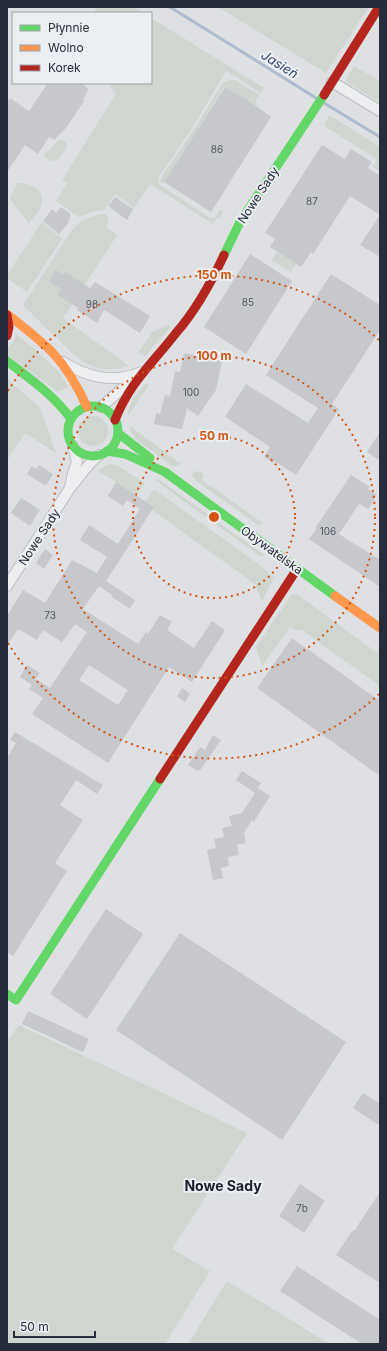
<svg xmlns="http://www.w3.org/2000/svg" width="387" height="1351" font-family="Inter,sans-serif">
<style>
.green{fill:#ced6cf}
.lines{fill:none;stroke-linecap:round;stroke-linejoin:round}
.stream{stroke:#aebbcc;stroke-width:3}
.building{fill:#c6c8cb;fill-rule:evenodd}
.street-casing{stroke:#bcbec1;stroke-width:12}
.street{stroke:#edeef0;stroke-width:10}
.fast{stroke:#63d668;stroke-width:9}
.slow{stroke:#ff974d;stroke-width:9}
.jam{stroke:#b3261e;stroke-width:9}
.ring{fill:none;stroke:#d55511;stroke-width:2;stroke-dasharray:2 4}
.labels{text-anchor:middle;dominant-baseline:central;stroke-width:4;stroke-linejoin:round;paint-order:stroke}
.number-label{font-size:10px;fill:#50545f}
.street-label{font-size:12px;fill:#272d3a;stroke:#ebeef3}
.water-label{font-size:13px;font-style:italic;fill:#354a6a;stroke:#ebeef3}
.quarter-label{font-size:14px;font-weight:bold;fill:#191e2a;stroke:#ebeef3}
.centre{fill:#d55511;stroke:#ebeef3;stroke-width:2}
.ring-label{font-size:12px;text-anchor:middle;font-weight:bold;fill:#d55511;stroke:#ebeef3;stroke-width:4;stroke-linejoin:round;paint-order:stroke}
</style>
<rect width="100%" height="100%" fill="#dee0e3"/>
<!-- green -->
<g class="green">
<path d="M97,7H133L143,13H93Z"/>
<path d="M218,7H369L326,73Z"/>
<path d="M151,18L264,88L261,93L226,71L191,130L158,178L159,184L210,218L216,217L220,210L223,212L219,219L217,218L213,224L150,184L134,208L115,194L104,210L95,211L79,217L56,201L67,183L62,180L116,94L108,83H151Z"/>
<path d="M354,66L380,81V102L345,81Z"/>
<path d="M230,80H236L252,91H253L260,94L256,100L257,106L242,96L240,97L224,87L163,184L160,181L162,176L193,131L220,87L224,82Z"/>
<path d="M329,115L380,147V172L373,167L377,159L324,126Z"/>
<path d="M60,139L67,142L66,149L58,160L51,161L43,156Z"/>
<path d="M18,183C27,182 45,189 42,202C41,209 33,218 29,224L10,199V196Z"/>
<path d="M99,214H104L109,218L106,227L117,235L63,318L129,366C94,376 80,361 57,338C45,327 34,316 23,305L72,230L82,221Z"/>
<path d="M42,222L62,239L27,292L7,278V275Z"/>
<path d="M277,252L296,264L291,272L272,260Z"/>
<path d="M169,324L170,328L145,356L138,353L152,332Z"/>
<path d="M16,334C30,346 62,370 68,387L58,392L7,355V348L13,342Z"/>
<path d="M7,379L38,406L41,410L56,453L25,433L7,460Z"/>
<path d="M145,384L149,385L128,416C129,401 135,396 145,384Z"/>
<circle cx="93" cy="431" r="15"/>
<path d="M130,426L181,464L175,466L171,465L135,439L129,427Z"/>
<path d="M110,464L118,466L145,483L137,495L98,471L103,467Z"/>
<path d="M196,471L201,472L204,475L202,480L263,523L258,525L196,481L192,474Z"/>
<path d="M158,479L264,555L261,557L155,480Z"/>
<path d="M154,489L257,563L274,578L262,601L255,584L152,510L153,507L145,501Z"/>
<path d="M295,593L380,655V686L302,630H295L290,627L262,666L256,647L291,595Z"/>
<path d="M19,1025L247,1133L172,1249L210,1271L165,1344H7V1042Z"/>
<path d="M227,1281L330,1344H188Z"/>
</g>
<g class="lines">
<!-- stream -->
<g class="stream">
<path d="M170,7L316,98"/>
<path d="M324,103L380,137"/>
</g>
</g>
<!-- building -->
<g class="building">
<path d="M48,83H80L89,89L83,99L84,101L66,128L54,140L49,137L38,154L25,145L7,172V103L10,98L29,111Z"/>
<path d="M225,87L240,97L241,95L271,117L211,212L164,182Z"/>
<path d="M322,145L345,159L351,149L372,162L368,168L380,176V257L360,245L380,215L350,196L313,254L311,252L301,267L270,247L275,239L265,233Z"/>
<path d="M115,197L133,209L127,220L108,206Z"/>
<path d="M61,207L71,214L69,217L71,218L68,221L69,222L59,234L43,221L52,209L56,213Z"/>
<path d="M250,254L292,281L246,354L204,327Z"/>
<path d="M56,270L63,275L65,272L90,288L95,282L150,316L140,333L104,310L97,323L77,310L78,308L57,294L61,289L49,281Z"/>
<path d="M331,274L380,305V330L332,404L339,409L296,475L274,461L273,463L264,457L270,447L225,417L246,384L308,423L318,408L266,375Z"/>
<path d="M184,353L222,361L216,390L198,416L187,408L182,429L154,424L156,413L160,414L165,395L170,396L175,371L180,372Z"/>
<path d="M380,432V461L367,452Z"/>
<path d="M39,465L53,474L46,486L27,474L32,466L36,469Z"/>
<path d="M351,475L370,487L368,489L377,495L368,509L359,504L339,534L380,560V587L309,539L317,528L316,527Z"/>
<path d="M116,482L154,507L106,581L135,600L130,609L111,596L112,595L99,586L83,609L138,644L146,632L148,634L160,615L172,622L167,630L194,648L212,621L225,630L192,682L169,667L108,763L32,714L43,698L29,689L32,685L20,677L27,665L40,673L35,680H38L50,688L87,632L75,624L62,642L43,630L37,640L18,629L7,646V616L23,590L45,603L72,560L97,573L107,557L80,540L89,525L118,544L140,509L127,500L123,506L108,496ZM89,665L128,690L118,705L79,680Z"/>
<path d="M21,498L40,510L30,526L11,513Z"/>
<path d="M45,549L53,555L44,569L36,563Z"/>
<path d="M292,638L380,701V776L257,688Z"/>
<path d="M182,688L190,694L185,702L177,696Z"/>
<path d="M15,732L103,785L97,794L76,780L60,805L83,820L55,863L67,871L13,956L7,952V758L16,743L10,740Z"/>
<path d="M213,735L221,740L201,769L198,771L188,765L200,747L205,750Z"/>
<path d="M242,771L261,783L258,788L270,796L254,822L252,820L244,833L246,843L237,845L239,855L228,857L229,866L221,868L223,878L213,880L207,850L216,848L214,839L224,837L222,828L232,826L229,816L242,813L255,793L236,780Z"/>
<path d="M106,909L143,934L87,1019L50,994Z"/>
<path d="M180,933L346,1042L282,1140L116,1030Z"/>
<path d="M28,1011L89,1039L83,1052L22,1024Z"/>
<path d="M363,1093L380,1104V1126L353,1108Z"/>
<path d="M300,1184L325,1201L304,1233L279,1216Z"/>
<path d="M380,1192V1283L336,1255L353,1230L354,1231Z"/>
<path d="M297,1266L380,1320V1344H362L280,1291Z"/>
</g>
<g class="lines">
<!-- street casing -->
<g class="street-casing">
<g id="street">
<path d="M332,82L380,111"/>
<path d="M63,362C79,372 99,379 117,378C126,378 134,375 142,372"/>
<path d="M101,407L130,382"/>
<path d="M70,488L73,473L77,462L73,446"/>
<path d="M7,586L70,488C79,478 89,462 99,455"/>
</g>
</g>
<!-- street -->
<use href="#street" class="street"/>
<!-- fast -->
<g class="fast">
<path d="M224,255L240,222L324,95"/>
<path d="M7,361C30,379 54,395 71,419"/>
<circle cx="93" cy="431" r="25"/>
<path d="M118,433L150,458"/>
<path d="M107,451L125,454L165,472L335,596"/>
<path d="M7,994L16,1000L160,779"/>
</g>
<!-- slow -->
<g class="slow">
<path d="M7,314C22,326 38,338 52,352C67,368 78,387 87,407"/>
<path d="M335,596L380,628"/>
</g>
<!-- jam -->
<g class="jam">
<path d="M324,95L379,7"/>
<path d="M7,315L9,327L7,336"/>
<path d="M115,420C130,382 152,364 176,333C196,310 211,283 224,255"/>
<path d="M160,779L297,569"/>
</g>
</g>
<!-- distance rings -->
<g class="ring">
<circle cx="214" cy="517" r="81"/>
<circle cx="214" cy="517" r="161"/>
<path d="M379 694A242 242 0 0 1 8 643M8 391A242 242 0 0 1 379 340"/>
</g>
<g class="labels">
<!-- number labels -->
<g class="number-label">
<text x="217" y="149">86</text>
<text x="312" y="201">87</text>
<text x="248" y="302">85</text>
<text x="92" y="304">98</text>
<text x="191" y="392">100</text>
<text x="328" y="531">106</text>
<text x="50" y="615">73</text>
<text x="302" y="1208">7b</text>
</g>
<!-- street labels -->
<g class="street-label">
<text transform="translate(258 195) rotate(-57)">Nowe Sady</text>
<text transform="translate(39 537) rotate(-57)">Nowe Sady</text>
<text transform="translate(272 550) rotate(36)">Obywatelska</text>
</g>
<!-- water labels -->
<g class="water-label">
<text transform="translate(280 64) rotate(32)">Jasień</text>
</g>
<!-- quarter labels -->
<g class="quarter-label">
<text x="223" y="1185">Nowe Sady</text>
</g>
</g>
<circle cx="214" cy="517" r="6" class="centre"/>
<g class="ring-label">
<text x="214" y="279">150 m</text>
<text x="214" y="360">100 m</text>
<text x="214" y="440">50 m</text>
</g>
<!-- border -->
<rect width="387" height="1351" fill="none" stroke="#272d3a" stroke-width="16"/>
<!-- legend -->
<rect x="12" y="12" width="140" height="72" fill="#ebeef3" stroke="#9da1a9"/>
<rect x="20" y="25" width="20" height="6" fill="#63d668" stroke="#9da1a9"/>
<text x="48" y="32" font-size="12" fill="#272d3a">Płynnie</text>
<rect x="20" y="45" width="20" height="6" fill="#ff974d" stroke="#9da1a9"/>
<text x="48" y="52" font-size="12" fill="#272d3a">Wolno</text>
<rect x="20" y="65" width="20" height="6" fill="#b3261e" stroke="#9da1a9"/>
<text x="48" y="72" font-size="12" fill="#272d3a">Korek</text>
<!-- scale -->
<path d="M14 1331v6h81v-6" fill="none" stroke="#272d3a" stroke-width="2"/>
<text x="20" y="1331" font-size="12" fill="#272d3a" stroke="#ebeef3" stroke-width="3" paint-order="stroke">50 m</text>
</svg>
